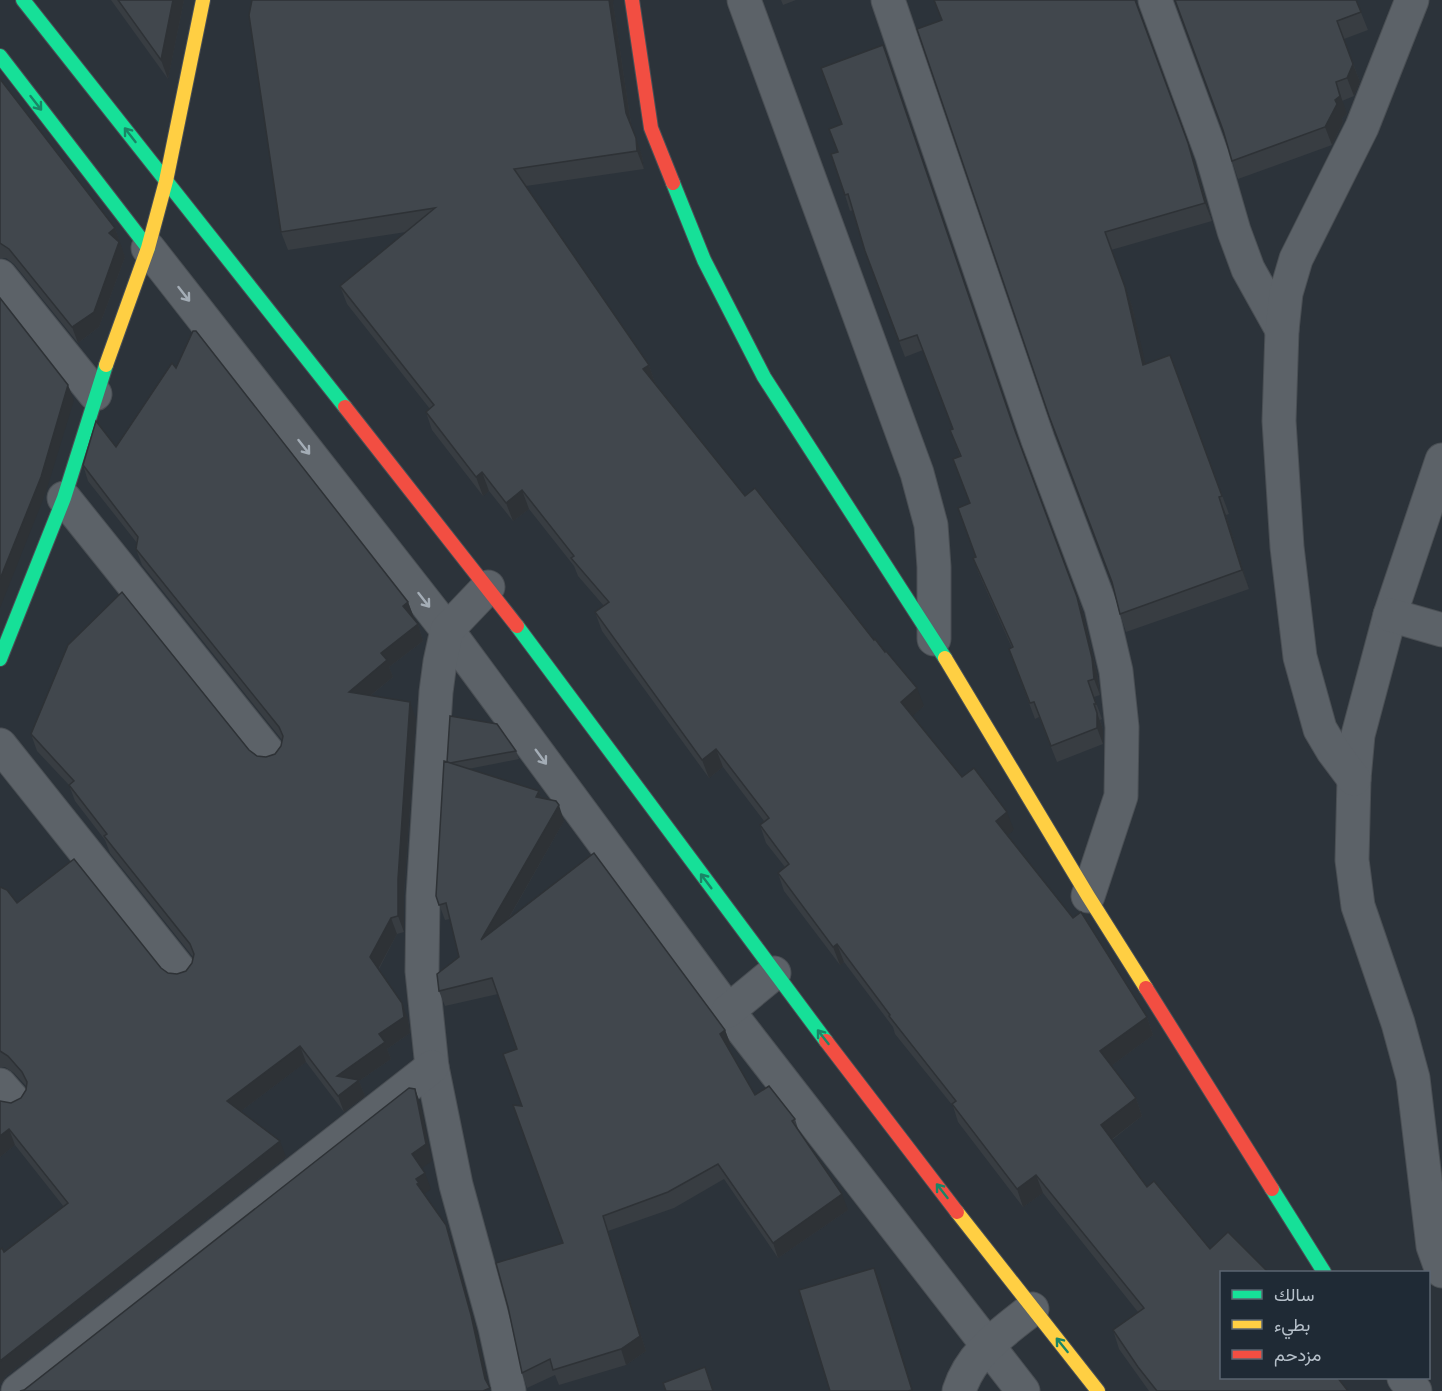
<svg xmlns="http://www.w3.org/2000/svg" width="1442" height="1391" font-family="Overpass,Vazirmatn,sans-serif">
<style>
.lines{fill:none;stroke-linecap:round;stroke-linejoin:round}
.street-casing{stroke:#4a4f54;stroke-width:35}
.fast-casing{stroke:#4a4f54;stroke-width:16}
.slow-casing{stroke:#4a4f54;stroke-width:16}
.jam-casing{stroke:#4a4f54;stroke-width:16}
.street{stroke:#5c6268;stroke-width:33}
.fast{stroke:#16e098;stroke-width:14}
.slow{stroke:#ffcf43;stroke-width:14}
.jam{stroke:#f24e42;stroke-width:14}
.wall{fill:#383d42}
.shaded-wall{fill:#2e3236}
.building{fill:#41474d;stroke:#2e3236;stroke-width:1.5}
.oneway{stroke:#1a8566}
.oneway2{stroke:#a4adb6}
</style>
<rect width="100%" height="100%" fill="#2c333a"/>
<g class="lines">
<!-- street casing -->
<g class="street-casing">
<g id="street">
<path d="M744,0L917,473L931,525L934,567V639"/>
<path d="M888,0L1038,440L1101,607L1116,671L1122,727L1121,796L1088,896"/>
<path d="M1155,0L1212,155L1234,231L1248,269L1282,330"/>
<path d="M148,248L447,630L728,1011L1023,1391"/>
<path d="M0,276L95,394"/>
<path d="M1442,460L1390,615L1358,735L1354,779L1352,860L1358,906L1398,1023L1413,1078L1433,1246L1442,1271"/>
<path d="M64,498L270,755"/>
<path d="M488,587L447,630L440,662L436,692L423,896L422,971L432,1067L456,1185L495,1327L509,1391"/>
<path d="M1390,615L1442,630"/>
<path d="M0,745L181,972"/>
<path d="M1354,779L1333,751L1320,729L1300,657L1287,547L1279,421L1282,330L1286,293L1296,259L1362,127L1412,0"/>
<path d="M728,1011L774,973"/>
<path d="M0,1085L14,1101"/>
<path d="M1404,1378L1415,1391"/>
<path d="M18,1391L432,1067"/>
<path d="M959,1391C971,1353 1002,1333 1032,1309"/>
</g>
</g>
<!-- fast casing -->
<g class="fast-casing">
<g id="fast">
<path d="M23,0L345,407"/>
<path d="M0,56L148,248"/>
<path d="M673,183L704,260L764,377L945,658"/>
<path d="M517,626L826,1041"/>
<path d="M0,659L64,498L106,365"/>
<path d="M1272,1189L1324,1272"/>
</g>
</g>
<!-- slow casing -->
<g class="slow-casing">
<g id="slow">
<path d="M106,365L148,248L166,181L203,0"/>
<path d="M945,658L1088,896L1146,988"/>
<path d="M957,1212L1098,1391"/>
</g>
</g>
<!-- jam casing -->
<g class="jam-casing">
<g id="jam">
<path d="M632,0L651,128L673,183"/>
<path d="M345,407L517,626"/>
<path d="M1146,988L1272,1189"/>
<path d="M826,1041L957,1212"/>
</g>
</g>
<!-- street -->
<use href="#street" class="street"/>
<!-- fast -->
<use href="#fast" class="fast"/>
<!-- slow -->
<use href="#slow" class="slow"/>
<!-- jam -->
<use href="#jam" class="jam"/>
</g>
<!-- wall -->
<g class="wall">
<path d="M111,0H184L168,79Z"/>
<path d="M781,0H796L783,5Z"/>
<path d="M1356,0L1368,30L1344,39L1360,82L1354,96L1342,101L1347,114L1342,118L1343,122L1332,145L1238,179L1232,161L1223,131Z"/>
<path d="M613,3L632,130L642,156L644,169L526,186L649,365L655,383L745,496L924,706L912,716L962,777L1014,830L1007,835L1147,1017L1153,1035L1111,1066L1136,1098L1142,1116L1112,1140L1221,1377L1348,1391H1149L1119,1349L1113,1330L1138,1312L1043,1193L1023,1207L958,1122L953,1106L895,1034L893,1027L844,962L840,965L784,891L778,873L785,867L766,843L760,825L764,821L723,767L709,778L602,631L595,612L604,606L578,576L574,566L529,509L513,521L489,491L483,496L432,430L426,412L430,409L347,304L340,286L406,232L288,250L281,232Z"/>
<path d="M1137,6L1194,161L1212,221L1111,250L1132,306L1145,364L1170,355L1229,514L1226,515L1249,589L1126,632L1120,614L1112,584L942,20Z"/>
<path d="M0,79L115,228L120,243V244L125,257L99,327L78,343L14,264L6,258H0Z"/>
<path d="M837,152L1018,441L1083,612L1097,674L1100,695L1094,697L1102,719L1100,720L1103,729V744L1057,762L1039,717L1035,719L1009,649L1012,648L979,574L973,558L976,557L970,503L953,459L960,456L950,430L953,429L923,350L905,357L865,251L853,210L850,211L845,195Z"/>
<path d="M116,447L408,602L414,618L413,619L418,624L423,641L389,667L393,677L370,696L416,719L404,895V932L397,934L379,969L408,1019L410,1033L387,1049L391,1059L359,1081L365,1096L344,1112L306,1062L241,1111L286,1157L6,1376L0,1385V1391L4,1252L64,1207L15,1145L0,1157L2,1102L11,1103L21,1098L26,1090V1086L14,1073L5,1067H0V887L17,903L161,968L168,973L177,974L186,971L192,963L193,957L110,853L105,840L75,801L69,785L37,751L31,734L249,750L257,756L266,757L275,754L281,746L282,740L142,565L136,549L137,543L88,481L83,465Z"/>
<path d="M516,751L519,759L468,769L539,791L541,798L564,821L508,920L725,1030L731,1046L728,1048L755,1095L795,1119L799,1132L848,1210L778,1258L724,1179L674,1208L608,1231L646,1351L626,1365L559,1385L555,1375L527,1388L522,1373L563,1243L522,1106L517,1049L498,994L445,1006L439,991L459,957L450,919L445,920L436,896L447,762Z"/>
</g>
<!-- shaded-wall -->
<g class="shaded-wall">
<path d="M173,0H184L168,79L161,60Z"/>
<path d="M609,0H614L613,3L632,131L626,113Z"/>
<path d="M1353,64L1360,82L1354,96L1347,78Z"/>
<path d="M1336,82L1347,114L1342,118L1343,122L1332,145L1325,127L1335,100Z"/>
<path d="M636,138L642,156L644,169L637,151Z"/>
<path d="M1188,143L1194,161L1212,221L1205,203Z"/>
<path d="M115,228L125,257L99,327L78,343L72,327L109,233Z"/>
<path d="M1125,287L1132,306L1150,383L1143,365Z"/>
<path d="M649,365L655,383L650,387L643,369Z"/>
<path d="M68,385L74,400L46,492L0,608V579Z"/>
<path d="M482,472L489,491L483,496L476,477Z"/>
<path d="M522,490L529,509L513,521L506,503Z"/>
<path d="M1219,497L1226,515L1249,589L1242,570Z"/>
<path d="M1077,597L1083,612L1097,674L1100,695L1094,679Z"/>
<path d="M408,602L414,618L409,622L403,606Z"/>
<path d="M418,624L423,641L389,667L393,677L355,708L349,692L381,653Z"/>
<path d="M917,688L924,706L908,720L901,702Z"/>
<path d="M410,702L416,719L404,895V932L398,916V879Z"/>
<path d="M1097,713L1103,729V744L1097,728Z"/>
<path d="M716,749L723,767L709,778L702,760Z"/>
<path d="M539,791L544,807L536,797Z"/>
<path d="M559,805L564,821L487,956L481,940Z"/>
<path d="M1007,812L1014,830L1003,839L996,821Z"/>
<path d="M391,918L397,934L376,973L370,957Z"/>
<path d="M837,944L844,962L840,965L833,947Z"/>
<path d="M402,1003L408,1019L410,1033L387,1049L391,1059L359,1081L365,1096L344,1112L338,1096L337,1076L379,1034Z"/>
<path d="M1147,1017L1153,1035L1107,1069L1100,1051Z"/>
<path d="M725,1030L731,1046L725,1050L720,1034Z"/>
<path d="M300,1046L306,1062L233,1117L227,1101Z"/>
<path d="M415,1089L421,1105L432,1161L418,1171L412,1154Z"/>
<path d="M1136,1098L1142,1116L1107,1143L1101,1125Z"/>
<path d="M9,1129L15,1145L0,1157V1136Z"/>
<path d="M280,1141L286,1157L6,1376L0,1385V1390V1361Z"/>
<path d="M425,1173L431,1189L423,1195V1200L416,1179Z"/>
<path d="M1036,1175L1043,1193L1023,1207L1017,1189Z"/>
<path d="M842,1194L848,1210L778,1258L773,1243Z"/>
<path d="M603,1216L646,1351L626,1365L621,1349Z"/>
<path d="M446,1225L452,1241L477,1331L489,1388L485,1379Z"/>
<path d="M874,1268L880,1283L913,1391L912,1390Z"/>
</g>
<!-- building -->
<g class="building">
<path d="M118,0H173L161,60Z"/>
<path d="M252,0H609L626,113L636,138L637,151L514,169L649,365L643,369L745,496L755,488L874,640L875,639L885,652L886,651L917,688L901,702L962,777L974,768L1007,812L996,821L1073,918L1081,912L1147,1017L1100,1051L1136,1098L1101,1125L1147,1187L1154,1181L1210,1249L1228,1232L1268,1272H1221V1377H1337L1348,1391H1157L1138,1367L1113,1330L1144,1308L1036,1175L1017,1189L952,1104L956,1101L889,1016L890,1015L837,944L833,947L778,873L789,864L760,825L769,818L716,749L702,760L595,612L609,602L571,558L574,556L522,490L506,503L482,472L476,477L426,412L434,405L340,286L435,208L281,232L249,15Z"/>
<path d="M934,0H1135L1188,143L1205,203L1105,232L1125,287L1143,365L1170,355L1222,496L1219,497L1242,570L1120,614L1112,582L1049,416L917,29L942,20Z"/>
<path d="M1175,0H1356L1361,12L1337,21L1353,64L1347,78L1336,82L1340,96L1335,100L1337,104L1325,127L1232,161L1223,130Z"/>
<path d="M883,45L1015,431L1077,597L1092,658L1094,679L1088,681L1096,704H1094L1097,713V728L1051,746L1034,702L1030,703L1009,649L1013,647L973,558L976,557L958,508L970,503L953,459L961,456L950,430L953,429L917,335L899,341L865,251L848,194L845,195L831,154L838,152L829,129L842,124L821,68Z"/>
<path d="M0,79L115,228L109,233L119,242L94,312L72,327L9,249L0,243Z"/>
<path d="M0,298L68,385L41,477L0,579Z"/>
<path d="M193,331H196L408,602L403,606L418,624L381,653L387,660L349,692L410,702L398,879V916L391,918L370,957L402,1003L404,1017L379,1034L385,1042L337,1076L359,1080L338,1096L300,1046L227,1101L280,1141L0,1361V1250L2,1248L4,1252L68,1203L9,1129L0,1136V1101L11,1103L21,1098L26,1090L27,1082L22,1072L8,1056L0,1051V887L7,890L17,903L74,859L161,968L168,973L177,974L186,971L192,963L194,954L190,944L104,836L107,834L69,785L74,781L31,734L68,645L122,592L249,750L257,756L266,757L275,754L281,746L283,736L279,727L136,549L138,537L83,465L96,421L116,447L172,363L176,368Z"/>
<path d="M450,716L497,724L516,751L450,763L447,762Z"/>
<path d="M444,761L539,791L536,797L556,801L559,805L481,940L594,853L725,1030L720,1034L755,1095L769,1086L795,1119L792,1121L842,1194L773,1243L718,1164L668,1192L603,1216L640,1336L621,1349L553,1370L550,1359L522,1373L508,1307L496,1263L563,1243L513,1105L522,1106L503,1054L517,1049L492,978L439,991L437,974L459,957L446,903L439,905L436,896Z"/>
<path d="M409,1088L415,1089L426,1144L412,1154L425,1173L416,1179L419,1183L417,1184L446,1225L471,1315L485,1379L490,1388L483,1391H20L24,1390Z"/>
<path d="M874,1268L912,1390L908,1391H830L799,1290Z"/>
<path d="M705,1367L713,1391H666L663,1383Z"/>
</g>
<!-- one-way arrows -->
<defs><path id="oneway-shaft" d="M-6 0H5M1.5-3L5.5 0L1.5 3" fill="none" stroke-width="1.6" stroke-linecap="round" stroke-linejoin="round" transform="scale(1.5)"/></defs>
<g class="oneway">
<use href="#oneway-shaft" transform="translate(36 103) rotate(52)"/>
<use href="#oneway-shaft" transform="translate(130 135) rotate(-128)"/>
<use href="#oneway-shaft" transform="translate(706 881) rotate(-127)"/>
<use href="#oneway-shaft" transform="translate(823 1037) rotate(-128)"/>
<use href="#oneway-shaft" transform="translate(942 1191) rotate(-128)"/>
<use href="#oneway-shaft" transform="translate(1062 1345) rotate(-129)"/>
</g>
<g class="oneway2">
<use href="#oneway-shaft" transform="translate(184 294) rotate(52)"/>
<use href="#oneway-shaft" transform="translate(304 447) rotate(52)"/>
<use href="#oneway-shaft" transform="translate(424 600) rotate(52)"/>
<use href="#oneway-shaft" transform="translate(541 757) rotate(54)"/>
</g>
<!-- legend -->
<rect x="1220" y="1271" width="210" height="108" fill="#1f2a35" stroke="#5b6671" stroke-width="1.5"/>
<rect x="1232" y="1290" width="30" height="9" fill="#16e098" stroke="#5b6671" stroke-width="1.5"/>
<text x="1274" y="1301" font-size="18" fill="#b6c0ca">سالك</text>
<rect x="1232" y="1320" width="30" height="9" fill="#ffcf43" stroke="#5b6671" stroke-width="1.5"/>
<text x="1274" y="1331" font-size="18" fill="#b6c0ca">بطيء</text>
<rect x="1232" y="1350" width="30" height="9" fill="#f24e42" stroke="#5b6671" stroke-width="1.5"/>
<text x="1274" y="1361" font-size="18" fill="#b6c0ca">مزدحم</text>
</svg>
